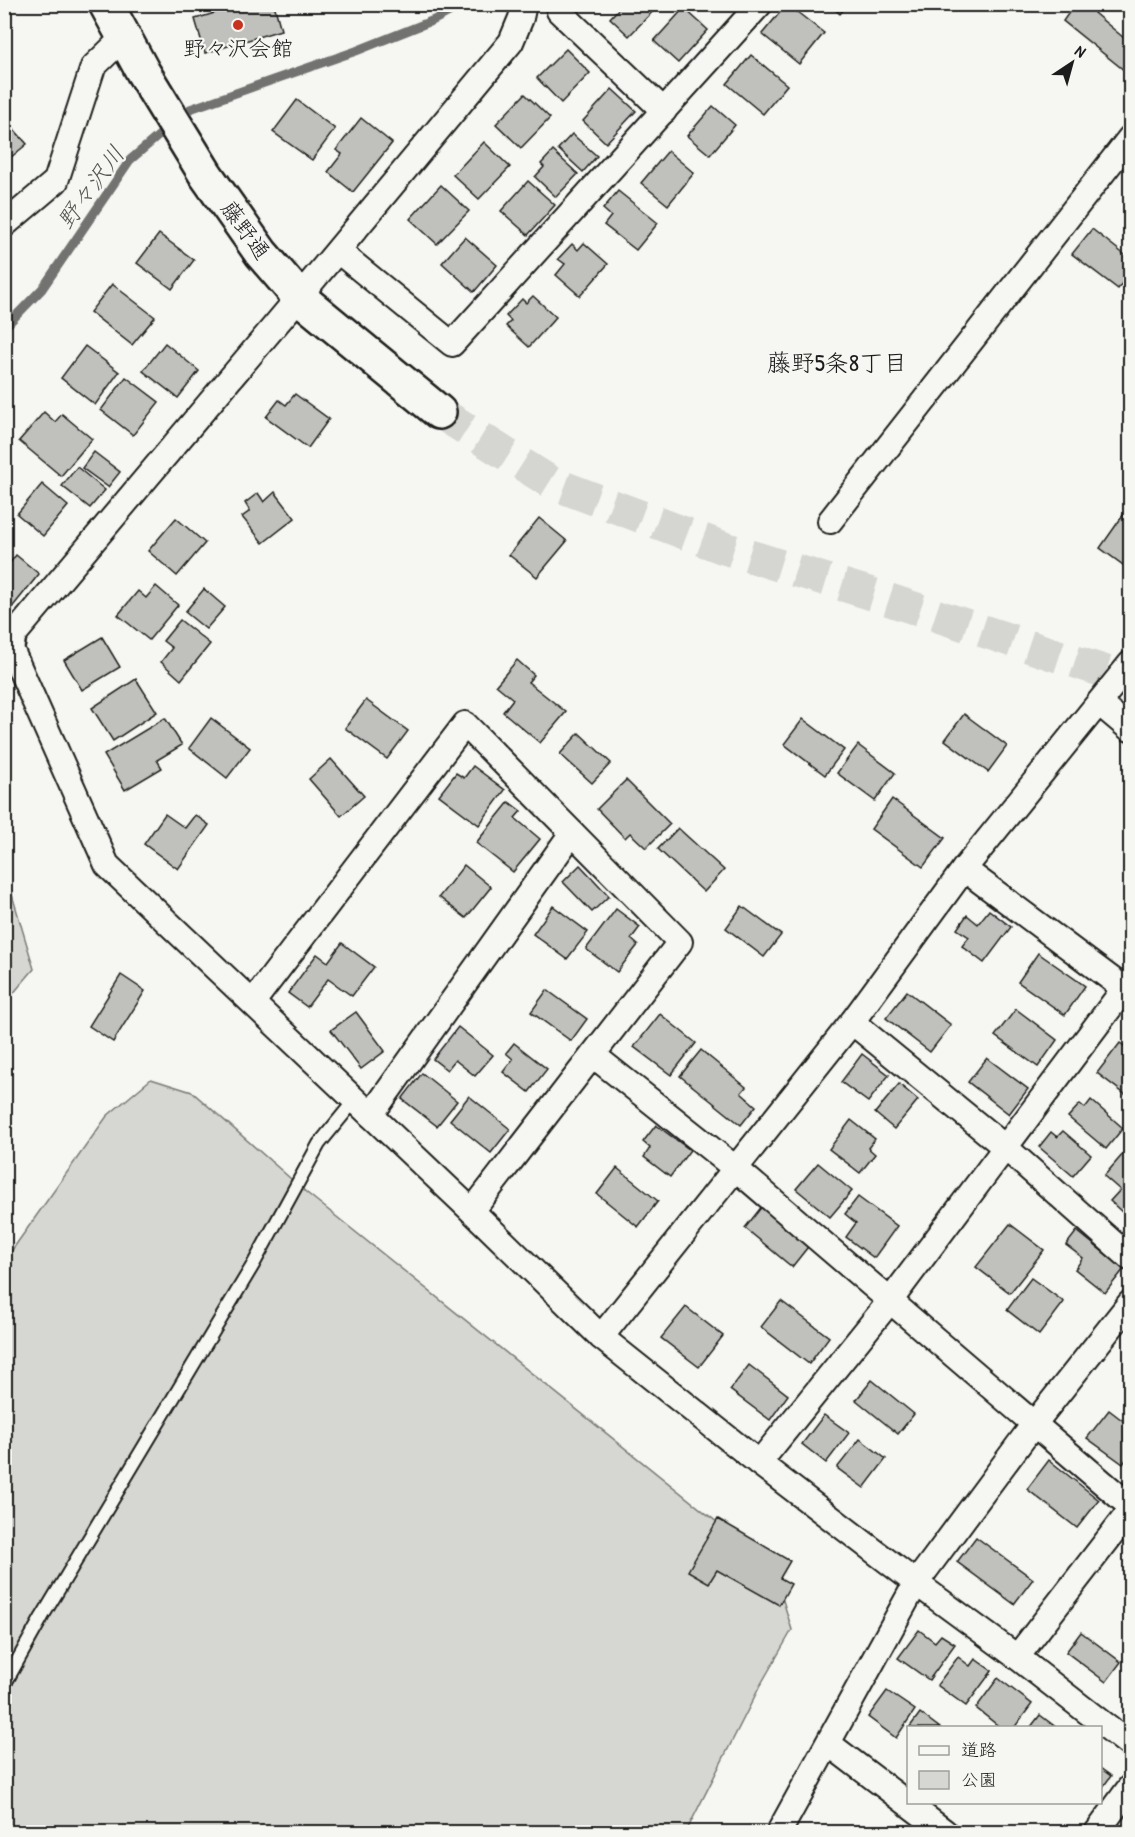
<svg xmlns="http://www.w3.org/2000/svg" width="1135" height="1837" font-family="'Patrick Hand','Klee One',sans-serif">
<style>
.green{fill:#d6d6d2;stroke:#797977;stroke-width:1.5}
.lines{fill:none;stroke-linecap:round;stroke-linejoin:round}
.stream{stroke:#727271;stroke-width:9}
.building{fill:#c0c0bd;stroke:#1c1c1c;stroke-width:1.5}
.secondary-tunnel{stroke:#d5d5d2;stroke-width:33;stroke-dasharray:33 16;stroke-linecap:butt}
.lane-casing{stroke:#1c1c1c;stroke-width:16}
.street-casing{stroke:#1c1c1c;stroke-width:28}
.secondary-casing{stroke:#1c1c1c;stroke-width:38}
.lane{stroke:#f6f6f2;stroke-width:12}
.street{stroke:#f6f6f2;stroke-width:24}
.secondary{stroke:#f6f6f2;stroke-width:33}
.poi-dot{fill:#c8321e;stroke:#f6f6f2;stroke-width:2}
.labels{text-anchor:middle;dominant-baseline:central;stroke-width:4.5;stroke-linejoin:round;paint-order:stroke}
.poi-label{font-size:22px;fill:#1c1c1c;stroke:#f6f6f2}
.street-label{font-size:22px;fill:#1c1c1c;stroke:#f6f6f2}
.water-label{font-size:24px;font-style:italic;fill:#565654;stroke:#f6f6f2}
.neighbourhood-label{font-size:24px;fill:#1c1c1c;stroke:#f6f6f2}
</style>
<rect width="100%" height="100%" fill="#f6f6f2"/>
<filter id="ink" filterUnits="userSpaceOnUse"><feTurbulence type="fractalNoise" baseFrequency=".0167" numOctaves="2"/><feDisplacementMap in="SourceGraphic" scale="12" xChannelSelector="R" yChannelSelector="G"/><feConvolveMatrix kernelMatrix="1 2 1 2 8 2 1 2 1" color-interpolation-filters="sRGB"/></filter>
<g filter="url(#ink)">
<!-- green -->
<g class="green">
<path d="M5,871L34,969L5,1003H4Z"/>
<path d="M151,1079L192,1092L307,1193L738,1539L779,1587L792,1630L761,1684L686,1832H5V1260L107,1116Z"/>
</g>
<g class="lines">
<!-- stream -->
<path class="stream" d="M4,328L42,289L130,160L190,109L356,51L434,20L464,4"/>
</g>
<!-- building -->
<g class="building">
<path d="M244,4H274L281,30L205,53L195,19Z"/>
<path d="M623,4H660L629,36L610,18Z"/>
<path d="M787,4L824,33L799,64L762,34Z"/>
<path d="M829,4H848L840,14Z"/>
<path d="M1075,4H1090L1097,10L1094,13L1130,43V75L1063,21Z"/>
<path d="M684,8L708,30L678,63L654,41Z"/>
<path d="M566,49L590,73L561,103L537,78Z"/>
<path d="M751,55L787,85L763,114L727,84Z"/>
<path d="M612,89L636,111L606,143L583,121Z"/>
<path d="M525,94L550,118L521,148L496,124Z"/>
<path d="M297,100L335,129L312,160L273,132Z"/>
<path d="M713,106L735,125L710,155L687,136Z"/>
<path d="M4,118L27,144L4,163Z"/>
<path d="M361,118L392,143L353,192L328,172L342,154L336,150Z"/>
<path d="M572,134L597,156L583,172L558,149Z"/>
<path d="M484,142L510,167L479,199L453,175Z"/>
<path d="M553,151L578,174L556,197L535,177L544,167L541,164Z"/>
<path d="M668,151L694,173L668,205L641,183Z"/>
<path d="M528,181L555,205L528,235L501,211Z"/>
<path d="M441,185L469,211L437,244L410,219Z"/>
<path d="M618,191L658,223L636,250L604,225L611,216L603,209Z"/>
<path d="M1092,229L1130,259V272L1118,289L1072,254Z"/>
<path d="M159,234L194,260L172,289L137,263Z"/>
<path d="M465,237L497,265L474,292L442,263Z"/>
<path d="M584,243L608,264L580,296L556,275L565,264L558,259L572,244L578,250Z"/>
<path d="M112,284L155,317L132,345L90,312Z"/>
<path d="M533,296L556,317L529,347L506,326L511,321L506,316L522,299L526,303Z"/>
<path d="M165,343L199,371L178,398L143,371Z"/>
<path d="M85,346L119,372L95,405L61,378Z"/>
<path d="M126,377L159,402L133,435L101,410Z"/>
<path d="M295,394L329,419L308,448L266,417L279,400L286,405Z"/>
<path d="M44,412L55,422L62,414L92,439L61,476L19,441Z"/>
<path d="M94,452L120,472L108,487L82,468Z"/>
<path d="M77,467L105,490L90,508L62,486Z"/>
<path d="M42,484L68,506L43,536L17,514Z"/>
<path d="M275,492L295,518L263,543L242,517L250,511L245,503L258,493L264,502Z"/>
<path d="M1126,511L1130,515V570L1100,548Z"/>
<path d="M176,518L205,543L177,576L148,551Z"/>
<path d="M539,518L567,541L537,577L509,555Z"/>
<path d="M16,555L39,574L10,610L4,605V570Z"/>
<path d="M156,586L178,605L149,640L118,615L138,591L146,598Z"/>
<path d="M204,589L225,607L206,629L185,612Z"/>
<path d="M180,620L210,644L181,680L161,662L172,648L163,641Z"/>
<path d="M102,637L120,667L82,690L64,660Z"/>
<path d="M517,660L534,675L528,682L566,712L540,743L503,712L513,699L496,685Z"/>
<path d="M136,679L157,712L113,741L92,708Z"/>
<path d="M366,700L408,731L387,759L345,728Z"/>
<path d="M964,714L1007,746L988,772L945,740Z"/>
<path d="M165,718L182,745L157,760L162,768L125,790L104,755Z"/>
<path d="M211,718L250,748L227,778L189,748Z"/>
<path d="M803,719L844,750L825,775L784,744Z"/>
<path d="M579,733L611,763L592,783L560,754Z"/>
<path d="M858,745L895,773L875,801L837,773Z"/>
<path d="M331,759L364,796L341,816L309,779Z"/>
<path d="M473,766L505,790L479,825L439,795L456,773L464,778Z"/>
<path d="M626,780L670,824L646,848L630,833L625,838L597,809Z"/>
<path d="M892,799L945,838L923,867L871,829Z"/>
<path d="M509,802L521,811L515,818L540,839L513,872L476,843Z"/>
<path d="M165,814L185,828L195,815L209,825L178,869L144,844Z"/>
<path d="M678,828L724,870L704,892L658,849Z"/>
<path d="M464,865L491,887L466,918L439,897Z"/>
<path d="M580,865L609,896L592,912L563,882Z"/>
<path d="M553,906L588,932L567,959L533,934Z"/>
<path d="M742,906L781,935L764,957L726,928Z"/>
<path d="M616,909L640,927L631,939L638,945L617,972L586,949Z"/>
<path d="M989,910L1011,927L984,963L962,946L969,937L957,929L967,915L978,924Z"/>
<path d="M342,943L374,967L352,996L328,979L307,1007L288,993L317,954L328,962Z"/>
<path d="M1038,953L1085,986L1065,1015L1018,982Z"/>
<path d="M121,975L145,991L113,1042L89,1026Z"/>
<path d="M547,990L587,1019L571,1041L531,1012Z"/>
<path d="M907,991L951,1025L930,1052L886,1018Z"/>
<path d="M1016,1009L1057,1040L1038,1067L995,1036Z"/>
<path d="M356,1012L385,1051L361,1069L331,1030Z"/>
<path d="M660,1014L696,1043L671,1075L634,1047Z"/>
<path d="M458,1027L493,1055L475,1076L455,1060L447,1070L433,1059Z"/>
<path d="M514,1043L547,1069L529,1092L503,1072L513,1059L506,1053Z"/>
<path d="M1120,1043L1130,1050V1098L1097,1073Z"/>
<path d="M701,1050L746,1087L741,1093L756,1106L741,1125L680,1076Z"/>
<path d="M862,1054L889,1075L868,1102L841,1082Z"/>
<path d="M987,1058L1028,1089L1009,1114L968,1082Z"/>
<path d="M422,1073L457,1101L437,1126L402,1099Z"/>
<path d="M899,1084L918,1100L894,1129L875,1113Z"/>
<path d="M469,1096L510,1129L491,1153L450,1120Z"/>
<path d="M1091,1100L1123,1128L1106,1149L1068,1117L1080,1104L1085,1108Z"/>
<path d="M851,1120L875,1139L868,1148L875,1154L860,1173L829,1149Z"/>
<path d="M656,1125L690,1150L670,1177L644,1157L650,1148L643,1142Z"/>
<path d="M1063,1131L1091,1155L1073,1176L1039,1147L1051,1132L1057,1137Z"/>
<path d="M1130,1146V1205L1123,1213L1110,1201L1120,1190L1104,1176Z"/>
<path d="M818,1163L852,1191L830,1217L796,1189Z"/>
<path d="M617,1168L658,1201L638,1227L597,1194Z"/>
<path d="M858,1197L897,1226L874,1258L846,1237L856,1223L845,1214Z"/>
<path d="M763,1205L811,1243L792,1267L745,1228Z"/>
<path d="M1010,1224L1044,1250L1010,1293L976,1267Z"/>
<path d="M1077,1231L1124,1269L1105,1293L1075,1269L1083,1258L1066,1245Z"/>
<path d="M1031,1278L1064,1302L1039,1335L1007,1310Z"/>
<path d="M781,1301L829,1337L809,1364L761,1327Z"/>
<path d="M686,1307L723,1336L699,1367L661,1338Z"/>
<path d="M749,1365L788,1395L770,1420L730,1390Z"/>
<path d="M872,1380L914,1414L898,1434L856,1400Z"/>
<path d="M1109,1410L1130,1426V1454L1123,1464L1087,1438Z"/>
<path d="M824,1415L849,1433L826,1463L802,1444Z"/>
<path d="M860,1439L886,1459L864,1488L837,1468Z"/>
<path d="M1049,1460L1099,1500L1077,1528L1027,1489Z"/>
<path d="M718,1519L790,1561L780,1578L791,1584L779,1605L717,1570L709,1583L688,1571Z"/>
<path d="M976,1537L1033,1579L1014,1604L957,1562Z"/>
<path d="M919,1630L935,1642L941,1635L955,1644L929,1680L898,1658Z"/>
<path d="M1081,1632L1121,1662L1106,1682L1066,1652Z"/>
<path d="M958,1657L970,1666L975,1659L992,1671L966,1706L937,1685Z"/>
<path d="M998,1678L1032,1704L1014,1728H1001L976,1708Z"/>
<path d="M887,1691L915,1710L896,1738L868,1717Z"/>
<path d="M920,1713L940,1728H909Z"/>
<path d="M1040,1715L1057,1728H1030Z"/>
<path d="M1100,1768L1111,1776L1100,1791Z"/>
</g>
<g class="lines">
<!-- secondary-tunnel -->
<path class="secondary-tunnel" d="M439,412L552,483L724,548L875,595L1130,680"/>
<!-- lane casing -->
<g class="lane-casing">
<path id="lane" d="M4,1685L42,1617L253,1265L319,1144L355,1100"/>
</g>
<!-- street casing -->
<g class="street-casing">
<g id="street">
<path d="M524,4L521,18L511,42L299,297L8,642L107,865L472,1211L601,1337L759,1463L916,1583L1017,1657L1130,1745"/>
<path d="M559,11L664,111"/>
<path d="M4,225L56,181L93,67L123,38"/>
<path d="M338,251L452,344L760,4"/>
<path d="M830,521L1130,138"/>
<path d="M1099,703L1130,729"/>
<path d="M964,869L1130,993"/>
<path d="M253,1002L465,724L680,942L472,1211"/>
<path d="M852,1022L1006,1148L1130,1258"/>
<path d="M593,1055L735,1168L1130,1506"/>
<path d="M371,1115L572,833"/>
<path d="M601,1337L852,1022L964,869L1130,664"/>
<path d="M759,1463L890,1301L1130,981"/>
<path d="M1017,1657L1130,1511"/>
<path d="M829,1744L945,1832"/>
<path d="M779,1832L916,1583L1034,1424L1130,1303"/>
<path d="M1097,1832L1130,1787"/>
</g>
</g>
<!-- secondary casing -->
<g class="secondary-casing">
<g id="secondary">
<path d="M106,4L143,72L206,175L261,253L299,297L439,412"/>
<path d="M4,646L8,642"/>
</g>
</g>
<!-- lane -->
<use href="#lane" class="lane"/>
<!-- street -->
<use href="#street" class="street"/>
<!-- secondary -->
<use href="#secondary" class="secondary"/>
</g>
</g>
<!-- markers -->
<circle class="poi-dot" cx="238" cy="25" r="6"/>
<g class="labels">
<!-- poi labels -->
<g class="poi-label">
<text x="238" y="48">野々沢会館</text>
</g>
<!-- street labels -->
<g class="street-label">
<text transform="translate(246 230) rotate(54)">藤野通</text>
</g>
<!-- water labels -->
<g class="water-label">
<text transform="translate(90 187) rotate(-54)">野々沢川</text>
</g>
<!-- neighbourhood labels -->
<g class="neighbourhood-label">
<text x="837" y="362">藤野5条8丁目</text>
</g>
</g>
<!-- margin -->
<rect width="1135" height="1837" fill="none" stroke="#f6f6f2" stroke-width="24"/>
<rect x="12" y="12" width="1111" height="1813" fill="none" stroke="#1c1c1c" stroke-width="2" filter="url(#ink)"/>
<!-- legend -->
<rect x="907" y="1726" width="195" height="78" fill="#f6f6f2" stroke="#9f9f9c" stroke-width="1.5"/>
<rect x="919" y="1746" width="30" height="9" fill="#f6f6f2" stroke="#9f9f9c" stroke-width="1.5"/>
<text x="961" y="1756" font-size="18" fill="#1c1c1c">道路</text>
<rect x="919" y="1771" width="30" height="18" fill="#d6d6d2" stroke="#9f9f9c" stroke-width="1.5"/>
<text x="961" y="1786" font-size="18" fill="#1c1c1c">公園</text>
<!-- north arrow -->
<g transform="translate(1072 63) rotate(36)" stroke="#f6f6f2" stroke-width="4.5" paint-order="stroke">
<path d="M0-4.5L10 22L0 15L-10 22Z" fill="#1c1c1c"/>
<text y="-9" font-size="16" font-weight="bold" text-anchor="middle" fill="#1c1c1c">N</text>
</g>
</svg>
